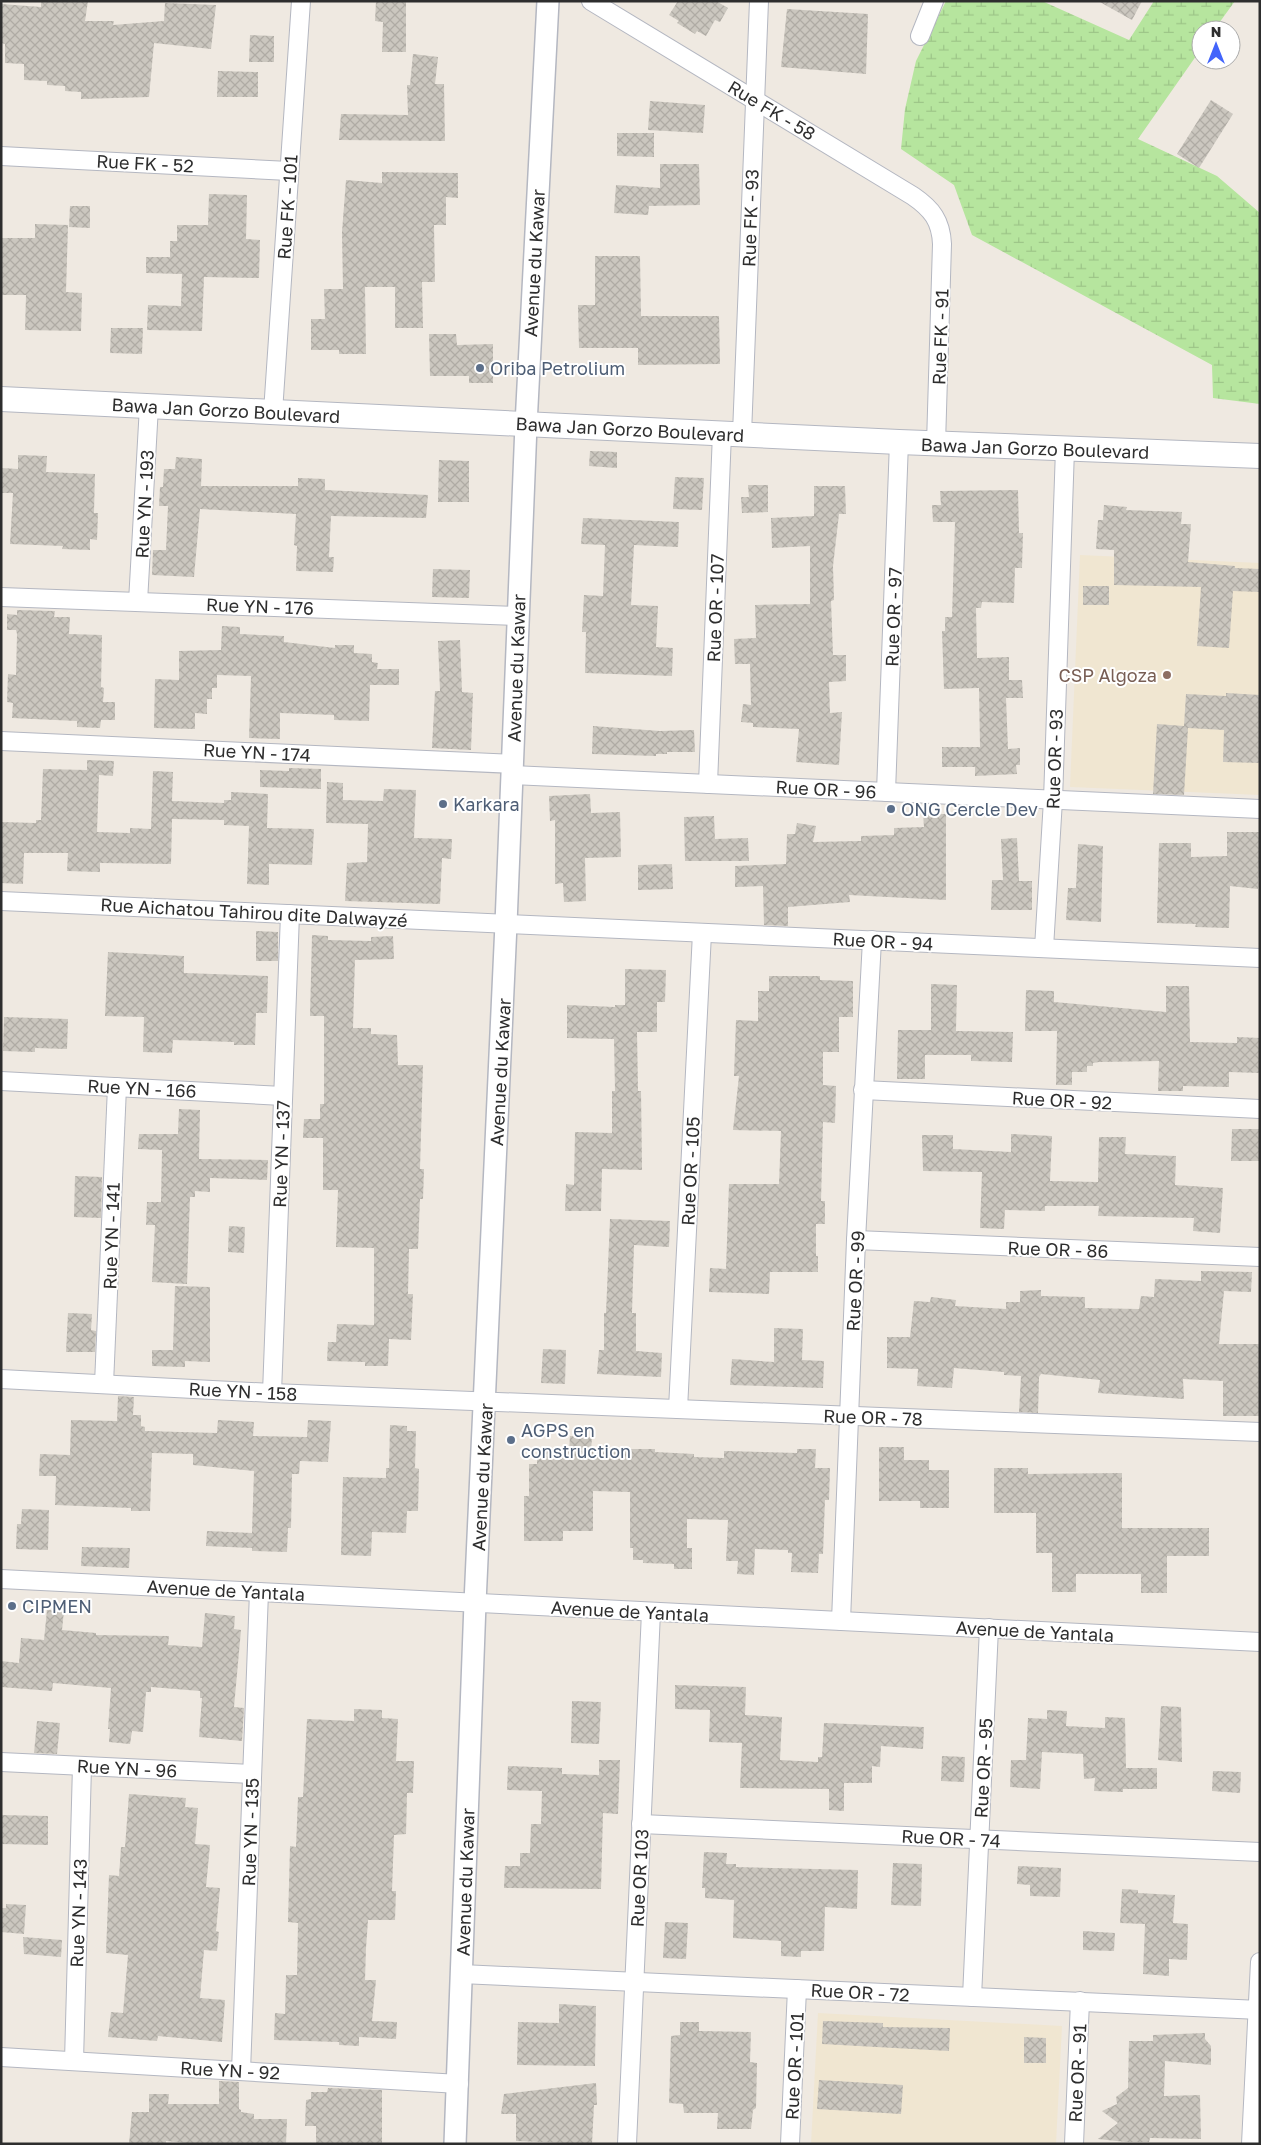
<svg xmlns="http://www.w3.org/2000/svg" width="1261" height="2145" font-family="'Golos Text',sans-serif">
<style>
.education{fill:#f0e6d1}
.wetland{fill:url(#wetland-marsh)}
.building{fill:url(#building-cross-hatch)}
.lines{fill:none;stroke-linecap:round;stroke-linejoin:round}
.minor-casing{stroke:#b4b7c1;stroke-width:20}
.tertiary-casing{stroke:#b4b7c1;stroke-width:24}
.secondary-casing{stroke:#b4b7c1;stroke-width:26}
.minor{stroke:#fff;stroke-width:18}
.tertiary{stroke:#fff;stroke-width:21}
.secondary{stroke:#fff;stroke-width:24}
.service-dot{fill:#5c6f8a;stroke:#fff;stroke-width:2}
.education-dot{fill:#8d6e63;stroke:#fff;stroke-width:2}
.labels{text-anchor:middle;dominant-baseline:central;stroke-width:4;stroke-linejoin:round;paint-order:stroke}
.street-label{font-size:18px;fill:#2e2e2e;stroke:#fff}
.service-label{font-size:18px;fill:#4e5e75;stroke:#fff;text-anchor:start}
.education-label{font-size:18px;fill:#785e54;stroke:#fff;text-anchor:end}
</style>
<defs>
<pattern id="wetland-marsh" width="20" height="14" patternUnits="userSpaceOnUse" patternTransform="scale(1.25)"><rect width="20" height="14" fill="#b6e59e"/><path d="M1 5h8M5 5V1M11 12h8M15 12V8" fill="none" stroke="#9dc588"/></pattern>
<pattern id="building-cross-hatch" width="8" height="8" patternUnits="userSpaceOnUse" patternTransform="scale(1.25)"><rect width="8" height="8" fill="#cbc7bf"/><path d="M0 0l8 8M0 8l8-8" fill="none" stroke="#afaba4"/></pattern>
</defs>
<rect width="100%" height="100%" fill="#efe9e1"/>
<!-- education -->
<g class="education">
<path d="M1080,555L1260,563V795L1070,787Z"/>
<path d="M818,2013L1062,2026L1056,2144H811Z"/>
</g>
<!-- wetland -->
<path class="wetland" d="M946,1H1042L1129,40L1154,1H1235L1214,30H1201V49L1138,139L1217,176L1260,213V404L1213,398L1212,365L972,235L954,185L901,149L905,109L916,61Z"/>
<!-- building -->
<g class="building">
<path d="M41,1H88L85,21H114L113,25L164,21L165,3L216,5L211,49L154,43L149,97L81,99V92L65,91V86L47,85V81L24,80V64L5,63V44L1,43V4L41,7Z"/>
<path d="M376,1H406V52H382L383,22L375,21Z"/>
<path d="M678,1H716L728,8L720,22L715,20L706,36L697,31L695,34L677,23L679,21L669,15Z"/>
<path d="M1098,1H1142L1132,20Z"/>
<path d="M787,9L868,14L866,74L781,67Z"/>
<path d="M250,35L274,36V62H249Z"/>
<path d="M413,54L438,57L435,84H444L445,141L339,140L341,114L408,115L407,85H410Z"/>
<path d="M218,71L258,72V97H217Z"/>
<path d="M1211,100L1233,114L1199,168L1177,154Z"/>
<path d="M650,101L705,105L703,133L648,130Z"/>
<path d="M617,133H654V157L617,156Z"/>
<path d="M660,164H699L700,205L649,206L648,215L614,213L616,185L660,188Z"/>
<path d="M382,172L458,173V198L446,197V225H434L435,282H422L423,328H395V287H365L366,354H339V350H311V319H325L324,289H343L342,232L346,180L382,183Z"/>
<path d="M209,194L247,195L246,239L260,240L259,278L204,277L202,331L147,330L148,305L181,306L182,274L146,273V257H170V241H177V225H208Z"/>
<path d="M70,206H90V228L69,227Z"/>
<path d="M35,224L68,225L66,292L82,293L81,331L25,330L26,295H1V238H35Z"/>
<path d="M595,256H640L641,316H719L720,364L638,365V348H579L578,305H595Z"/>
<path d="M111,328H143L142,354L110,353Z"/>
<path d="M429,334H456L457,345L493,344V383H469V376H430Z"/>
<path d="M590,451L617,452V468L589,466Z"/>
<path d="M18,455L47,456L46,472L95,474L94,513H98L97,540L90,539V550L62,549L63,546L10,544L13,493H1V468L18,469Z"/>
<path d="M176,457L202,459L201,486H298V478L325,479V490L428,495L426,518L331,516L329,557H334L333,572L296,571L297,546L294,545L296,514L200,509L194,577L152,575L153,550H166L168,506H159L160,487H163L164,469H175Z"/>
<path d="M439,460L469,461V502H438Z"/>
<path d="M675,477L704,478L702,510L673,509Z"/>
<path d="M748,485H768V512L742,513L741,497H749Z"/>
<path d="M814,486H845L846,514H839L833,566L834,600L831,601L833,655H846V681L829,682L830,713L842,712L839,765L796,762L799,729L753,727V723L741,722L743,704L751,705L750,664H735L734,639L756,638L755,605L810,604V546L772,548L771,518L814,516Z"/>
<path d="M1018,490L1019,533H1023L1022,568H1015L1014,603L982,602L981,608H976L977,658L1009,657V680H1022L1023,698H1006L1008,749L1020,748V765H1016L1017,774L975,776V767H942V747H980L979,688L944,689L942,631H945V617H952L955,522H933L932,505H941L940,491Z"/>
<path d="M1104,505L1127,507L1126,510L1182,512L1181,524H1191L1188,562L1235,566V568L1260,569V592L1233,591L1229,648L1197,646L1201,587L1114,585V550L1096,549L1098,520H1103Z"/>
<path d="M583,518L679,522L678,547L634,545L631,605L658,606L656,647L673,648L672,676L585,673L586,632H582L584,595L603,596L605,545L581,544Z"/>
<path d="M433,569L470,570L469,598L432,597Z"/>
<rect x="1083" y="586" width="26" height="19"/>
<path d="M17,610L55,611L54,617H70L69,634L102,635L101,687L104,688L103,702H115V720H101L100,728L77,727V721L12,718L13,703L7,702L8,674L16,675L17,634L16,630H7V614L17,615Z"/>
<path d="M222,626L240,627V634L284,636V642L335,648V645H354V653L372,654V662L378,663L377,669H399V685H370L369,721L334,720V715L280,713V739L249,738L251,676L217,675V688H212V699H207V714L195,713V729L154,728L155,679L179,680V651L221,650Z"/>
<path d="M460,640L462,692L473,693L471,750L432,748L435,691H440L438,641Z"/>
<path d="M1226,693L1260,695V763L1223,762L1224,730L1188,728L1184,795L1153,794L1157,724L1184,726L1186,694L1226,696Z"/>
<path d="M593,726L660,731L694,730L695,752H667V754H656V756L592,754Z"/>
<path d="M87,760L114,761L113,776L99,775L97,832L130,833V828L151,829L153,771L173,772L172,801L224,803V800H231V792L268,794L267,828L314,829L312,865L269,864V885L247,884L249,826L224,825V820L172,819L171,864L100,863V872L67,871L68,853H24L23,884L1,883V822L36,823V820H41L43,769L87,770Z"/>
<path d="M289,768L321,769V789L260,787V770L289,771Z"/>
<path d="M327,782L343,783V800L383,801L384,789L416,790L414,838L452,839L451,859L442,858L440,904L345,901L347,863L367,862L368,824L326,823Z"/>
<path d="M590,794L591,813L620,812L621,857L585,858L586,901L564,902L563,883L555,884V820L550,821L549,796Z"/>
<path d="M923,814H946V900L849,895L850,902L788,907V926L764,925L763,886L735,887V866L786,864L787,834H795L797,823L816,826L813,842L861,841V836L894,835V828L924,827Z"/>
<path d="M714,816L715,839L748,838L749,861H685L684,817Z"/>
<path d="M1227,832H1260L1258,889L1230,886L1229,928L1195,927L1196,924L1157,923L1159,843H1191V857L1227,856Z"/>
<path d="M1017,838L1019,881H1032V910H991L992,880H1003L1001,839Z"/>
<path d="M1078,844L1103,846L1101,922L1066,920L1068,888H1076Z"/>
<path d="M672,864L673,889L638,890V865Z"/>
<path d="M256,931L278,932V961H256Z"/>
<path d="M312,935L328,936V940L371,941V937L393,936L394,959L355,960L353,1028H371V1034L397,1035L398,1065H423L420,1169H424L423,1199H420L418,1249H409L408,1294H413L411,1340L389,1339L388,1366H365V1362L327,1361L328,1342H336L337,1324L374,1325V1248L336,1247L338,1190H323V1138H303L304,1119H320V1104H324V1016H310Z"/>
<path d="M108,952L184,956V973L268,976L267,1013H256L255,1045H234V1042L173,1040L172,1053L143,1052L144,1017L105,1016Z"/>
<path d="M625,969L666,970L665,1002H657V1032H637L638,1091H641L642,1170L602,1169L601,1211H565L566,1184L574,1185L575,1132L612,1133V1091H615L614,1039L567,1038V1005L615,1007V1005H625Z"/>
<path d="M769,976H820V980L853,981V1017H839V1052H823V1085L836,1086L835,1123L823,1122L821,1201H825V1224H816V1256H818V1272H770L769,1294L709,1292L710,1268L726,1269L729,1184H779L781,1131L733,1130L739,1076H734L736,1020L758,1021V991H769Z"/>
<path d="M931,984L957,985L956,1031L1013,1032L1012,1062L971,1061V1055H925V1079H897L898,1030H931Z"/>
<path d="M1166,986H1189L1190,1042L1237,1043V1037L1260,1038V1073L1229,1072V1087L1183,1086V1091H1158L1159,1061L1099,1062L1093,1063V1066H1087V1072H1072V1085H1056L1057,1031H1025L1026,990L1054,991V1002L1166,1012Z"/>
<path d="M4,1017L68,1019L67,1049L35,1048V1052L3,1051Z"/>
<path d="M179,1109L200,1110L199,1159L268,1160L267,1180L210,1178V1192L195,1191V1197H190L187,1284L152,1282L155,1225H146L147,1202H161L162,1150L138,1149L139,1134H178Z"/>
<path d="M1232,1129H1260V1161H1231Z"/>
<path d="M1011,1134L1052,1136L1050,1181L1098,1182L1099,1137H1126L1125,1154L1176,1156L1175,1185L1223,1188L1220,1233L1193,1231L1194,1218L1098,1216L1099,1206H1045V1211L1005,1210L1004,1229L980,1228L982,1172L923,1171L922,1135H953V1149L1011,1152Z"/>
<path d="M75,1176L102,1177L101,1218L74,1217Z"/>
<path d="M610,1219L670,1221L669,1247L634,1245L632,1313H636V1351L662,1353L661,1377L597,1374L599,1350H604V1313H606Z"/>
<path d="M229,1226L245,1227L244,1253L228,1252Z"/>
<path d="M1201,1271L1252,1272L1251,1292L1224,1291L1219,1344H1260V1416H1223V1381L1183,1379L1184,1399L1098,1393L1100,1380L1041,1374L1039,1377L1038,1413L1019,1412L1021,1376L1004,1375V1372L954,1368L952,1388L917,1386L918,1369L887,1368V1337H910L914,1301L930,1302L931,1297L956,1300L955,1306L1006,1309V1302H1020V1291L1041,1290V1296L1085,1297V1308L1139,1309L1141,1296L1154,1297L1155,1279L1201,1281Z"/>
<path d="M175,1286L210,1287V1362L185,1361V1367L152,1366V1350H173Z"/>
<path d="M68,1313L92,1314L91,1330L96,1331L95,1352H66Z"/>
<path d="M774,1328L803,1329L802,1360L824,1361L823,1388L730,1385L732,1359L774,1362Z"/>
<path d="M543,1349L566,1350L565,1384L541,1383Z"/>
<path d="M118,1396L134,1397L133,1415H141V1426L145,1427V1431L217,1433L218,1420L254,1422L253,1436L307,1437L308,1420L331,1421L328,1462L300,1461L299,1474H292L291,1528H288L287,1552L252,1551V1548L206,1546L207,1531L252,1533L254,1471L193,1465V1454L152,1453L150,1511H131V1508L55,1505L56,1476H39L40,1454L70,1455L71,1420L117,1421Z"/>
<path d="M390,1425L407,1426V1431H416L415,1468L419,1469L418,1511H407L406,1533L372,1532L371,1556L341,1555L343,1477L386,1478V1468H389Z"/>
<path d="M570,1436L592,1437L591,1451H631V1449H655V1452L694,1454V1457L724,1458V1451L797,1453V1449H816L815,1468H830L829,1500H825L823,1554H819L818,1573L791,1572L792,1553H788V1550L755,1549L754,1575L737,1574L738,1561H726L728,1520L687,1519V1548H692V1569H674V1564L643,1563V1560H633V1548H630V1492L593,1491V1531H563V1541H524V1496H529V1464H537V1450L569,1451Z"/>
<path d="M879,1447H904V1460H929V1470H949V1508H920V1501H879Z"/>
<path d="M994,1468H1028V1474L1122,1473V1528H1209V1556H1167V1593H1141V1574H1076V1592H1052V1553H1036V1513H994Z"/>
<path d="M22,1509L49,1510L48,1550L16,1549L17,1524H21Z"/>
<path d="M82,1547L130,1548L129,1568L81,1566Z"/>
<path d="M47,1610L64,1611L62,1630L96,1633V1635L169,1636L168,1645L202,1647L205,1613L235,1616L234,1629L241,1630L234,1707L244,1708L242,1741L199,1737L202,1698H200V1691L151,1687V1692H146L143,1732L132,1731L130,1744L109,1742L110,1729H108L111,1688L53,1683L52,1691L1,1687V1661L19,1663L21,1638L44,1640Z"/>
<path d="M675,1685L746,1687L745,1715L782,1717L780,1760L818,1762V1757H822L824,1723L924,1727L923,1749L881,1746L880,1767L872,1766V1783H844V1811L829,1810V1789L740,1788L742,1743L709,1742L710,1710L675,1709Z"/>
<path d="M572,1701L601,1702L599,1744L571,1743Z"/>
<path d="M1161,1706L1181,1707L1182,1762L1158,1760Z"/>
<path d="M354,1709L382,1710V1718L398,1719L396,1761H414L413,1793H407L406,1834L394,1835L392,1891H396L395,1920H368L366,1948L365,1980H376L372,2021L397,2022L396,2039L359,2037V2046L339,2045V2042L274,2040L275,2013L285,2014L286,1975H297L298,1923L288,1922L290,1846L296,1847L298,1797H303L307,1719L354,1721Z"/>
<path d="M1047,1710L1067,1711L1066,1726L1105,1728V1717L1125,1718L1126,1768H1157V1789H1123V1792L1094,1791L1095,1778L1084,1779L1083,1754L1042,1752L1040,1789L1010,1787L1011,1760H1026L1028,1718L1047,1719Z"/>
<path d="M37,1721L60,1723L57,1754L34,1753Z"/>
<path d="M942,1756L965,1757L964,1782L941,1781Z"/>
<path d="M599,1760H620L618,1814L603,1813L601,1889L504,1888L505,1866H520V1853H530L531,1824H541L542,1791L507,1790L508,1766L562,1768V1774L599,1775Z"/>
<path d="M1213,1771L1241,1772L1240,1793L1212,1791Z"/>
<path d="M129,1794L186,1798L185,1807L198,1808L195,1844L210,1845L206,1887L220,1888L216,1931L219,1932L217,1951L204,1950L200,1998L225,2000L222,2042L158,2036L157,2041L108,2037L111,2012L123,2013L128,1955L106,1953L109,1875L119,1876L121,1847H125Z"/>
<path d="M1,1815L48,1816V1845L1,1844Z"/>
<path d="M704,1852L727,1853L726,1864H736V1867L858,1870L857,1909L825,1907L824,1951H801V1957L781,1956V1941L733,1938L734,1900L705,1898V1888H702Z"/>
<path d="M893,1863L922,1864L921,1906L891,1905Z"/>
<path d="M1018,1866L1061,1868L1060,1897L1030,1896V1885L1017,1884Z"/>
<path d="M1122,1889L1138,1890V1893L1175,1895L1173,1923L1188,1924L1187,1960L1169,1959V1976L1143,1974L1145,1924L1120,1923Z"/>
<path d="M6,1904L26,1905L24,1934L1,1932V1908H6Z"/>
<path d="M665,1922L688,1923L686,1959L663,1958Z"/>
<path d="M1083,1931L1115,1933L1114,1951L1083,1950Z"/>
<path d="M23,1937L62,1940L61,1957L24,1954Z"/>
<path d="M559,2004L596,2006L595,2066L517,2065L518,2022L559,2023Z"/>
<path d="M823,2021L883,2023V2027L950,2028L949,2051L822,2044Z"/>
<path d="M680,2022H699V2031L751,2032L750,2062L757,2063L756,2108L753,2110L751,2129H717L718,2113H684L683,2104L669,2103L671,2036L680,2035Z"/>
<path d="M1205,2033V2039L1211,2046V2065L1165,2061L1164,2096L1200,2095L1201,2139L1150,2138L1149,2142H1126L1098,2139L1118,2123L1102,2111L1117,2104L1116,2097L1128,2088L1129,2041H1153V2035Z"/>
<path d="M1024,2037L1046,2038V2063H1024Z"/>
<path d="M819,2080L903,2085L901,2114L817,2109Z"/>
<path d="M219,2081L239,2082V2109L241,2110V2112L254,2114V2119H287L286,2144H196L166,2141V2144H129L132,2112H149V2094H169L168,2104H219Z"/>
<path d="M596,2083L597,2105H594L592,2144L516,2141V2114H501L504,2094Z"/>
<path d="M328,2088L382,2090V2144H316V2126H305L306,2100L311,2099V2092H327Z"/>
</g>
<g class="lines">
<!-- minor casing -->
<g class="minor-casing">
<g id="minor">
<path d="M591,1L913,196C932,209 941,221 942,244L936,444"/>
<path d="M920,36L934,1"/>
<path d="M1,156L289,171"/>
<path d="M273,412L301,1"/>
<path d="M742,434L759,1"/>
<path d="M1,597L518,616"/>
<path d="M138,602L149,406"/>
<path d="M1,741L513,764"/>
<path d="M512,775L1260,809"/>
<path d="M708,784L722,433"/>
<path d="M886,792L899,442"/>
<path d="M1,901L1260,958"/>
<path d="M1044,948L1053,800L1065,449"/>
<path d="M1,1081L283,1096"/>
<path d="M863,1090L1260,1109"/>
<path d="M856,1240L1260,1257"/>
<path d="M1,1379L272,1393L1260,1432"/>
<path d="M104,1384L117,1087"/>
<path d="M272,1393L290,914"/>
<path d="M678,1409L702,933"/>
<path d="M1,1579L1260,1642"/>
<path d="M841,1621L856,1240L872,940"/>
<path d="M1,1762L252,1774"/>
<path d="M641,1824L1260,1852"/>
<path d="M461,1974L1260,2010"/>
<path d="M972,1997L989,1628"/>
<path d="M1,2057L459,2084"/>
<path d="M74,2061L82,1766"/>
<path d="M241,2071L259,1592"/>
<path d="M627,2144L651,1612"/>
<path d="M790,2144L797,1989"/>
<path d="M1074,2144L1080,2001"/>
<path d="M1251,2144L1260,1962"/>
</g>
</g>
<!-- tertiary casing -->
<g class="tertiary-casing">
<path id="tertiary" d="M455,2144L475,1603L506,924L526,425L548,1"/>
</g>
<!-- secondary casing -->
<g class="secondary-casing">
<path id="secondary" d="M1,399L899,442L1260,456"/>
</g>
<!-- minor -->
<use href="#minor" class="minor"/>
<!-- tertiary -->
<use href="#tertiary" class="tertiary"/>
<!-- secondary -->
<use href="#secondary" class="secondary"/>
</g>
<!-- markers -->
<g class="service-dot">
<circle cx="480" cy="368" r="5"/>
<circle cx="443" cy="804" r="5"/>
<circle cx="891" cy="809" r="5"/>
<circle cx="511" cy="1440" r="5"/>
<circle cx="12" cy="1606" r="5"/>
</g>
<circle class="education-dot" cx="1167" cy="675" r="5"/>
<g class="labels">
<!-- street labels -->
<g class="street-label">
<text transform="translate(772 110) rotate(31)">Rue FK - 58</text>
<text transform="translate(145 163) rotate(3)">Rue FK - 52</text>
<text transform="translate(287 207) rotate(-86)">Rue FK - 101</text>
<text transform="translate(750 218) rotate(-88)">Rue FK - 93</text>
<text transform="translate(534 263) rotate(-87)">Avenue du Kawar</text>
<text transform="translate(940 337) rotate(-88)">Rue FK - 91</text>
<text transform="translate(226 410) rotate(3)">Bawa Jan Gorzo Boulevard</text>
<text transform="translate(630 429) rotate(3)">Bawa Jan Gorzo Boulevard</text>
<text transform="translate(1035 448) rotate(2)">Bawa Jan Gorzo Boulevard</text>
<text transform="translate(144 504) rotate(-87)">Rue YN - 193</text>
<text transform="translate(260 606) rotate(2)">Rue YN - 176</text>
<text transform="translate(715 608) rotate(-88)">Rue OR - 107</text>
<text transform="translate(893 617) rotate(-88)">Rue OR - 97</text>
<text transform="translate(516 668) rotate(-88)">Avenue du Kawar</text>
<text transform="translate(257 752) rotate(3)">Rue YN - 174</text>
<text transform="translate(1054 759) rotate(-88)">Rue OR - 93</text>
<text transform="translate(826 789) rotate(3)">Rue OR - 96</text>
<text transform="translate(254 912) rotate(3)">Rue Aichatou Tahirou dite Dalwayzé</text>
<text transform="translate(883 941) rotate(3)">Rue OR - 94</text>
<text transform="translate(500 1072) rotate(-87)">Avenue du Kawar</text>
<text transform="translate(142 1088) rotate(3)">Rue YN - 166</text>
<text transform="translate(1062 1100) rotate(3)">Rue OR - 92</text>
<text transform="translate(281 1154) rotate(-88)">Rue YN - 137</text>
<text transform="translate(690 1171) rotate(-87)">Rue OR - 105</text>
<text transform="translate(111 1236) rotate(-88)">Rue YN - 141</text>
<text transform="translate(1058 1249) rotate(2)">Rue OR - 86</text>
<text transform="translate(855 1281) rotate(-87)">Rue OR - 99</text>
<text transform="translate(243 1391) rotate(3)">Rue YN - 158</text>
<text transform="translate(873 1417) rotate(2)">Rue OR - 78</text>
<text transform="translate(482 1477) rotate(-87)">Avenue du Kawar</text>
<text transform="translate(226 1590) rotate(3)">Avenue de Yantala</text>
<text transform="translate(630 1611) rotate(3)">Avenue de Yantala</text>
<text transform="translate(1035 1631) rotate(3)">Avenue de Yantala</text>
<text transform="translate(127 1768) rotate(3)">Rue YN - 96</text>
<text transform="translate(983 1768) rotate(-87)">Rue OR - 95</text>
<text transform="translate(250 1832) rotate(-88)">Rue YN - 135</text>
<text transform="translate(951 1838) rotate(3)">Rue OR - 74</text>
<text transform="translate(639 1878) rotate(-87)">Rue OR 103</text>
<text transform="translate(465 1882) rotate(-88)">Avenue du Kawar</text>
<text transform="translate(78 1913) rotate(-88)">Rue YN - 143</text>
<text transform="translate(860 1992) rotate(3)">Rue OR - 72</text>
<text transform="translate(794 2066) rotate(-87)">Rue OR - 101</text>
<text transform="translate(230 2070) rotate(3)">Rue YN - 92</text>
<text transform="translate(1077 2073) rotate(-87)">Rue OR - 91</text>
</g>
<!-- service labels -->
<g class="service-label">
<text x="490" y="368">Oriba Petrolium</text>
<text x="453" y="804">Karkara</text>
<text x="901" y="809">ONG Cercle Dev</text>
<text x="521" y="1430">AGPS en<tspan x="521" dy="21">construction</tspan></text>
<text x="22" y="1606">CIPMEN</text>
</g>
<!-- education labels -->
<g class="education-label">
<text x="1157" y="675">CSP Algoza</text>
</g>
</g>
<!-- border -->
<rect width="1261" height="2145" fill="none" stroke="#2e2e2e" stroke-width="5"/>
<!-- north arrow -->
<g transform="translate(1216 45)"><circle r="24" fill="#ffffff" stroke="#ababab"/>
<path d="M0-4L9 19L0 12L-9 19Z" fill="#4264fb"/>
<text y="-8" font-size="14" font-weight="bold" text-anchor="middle" fill="#2e2e2e">N</text>
</g>
</svg>
